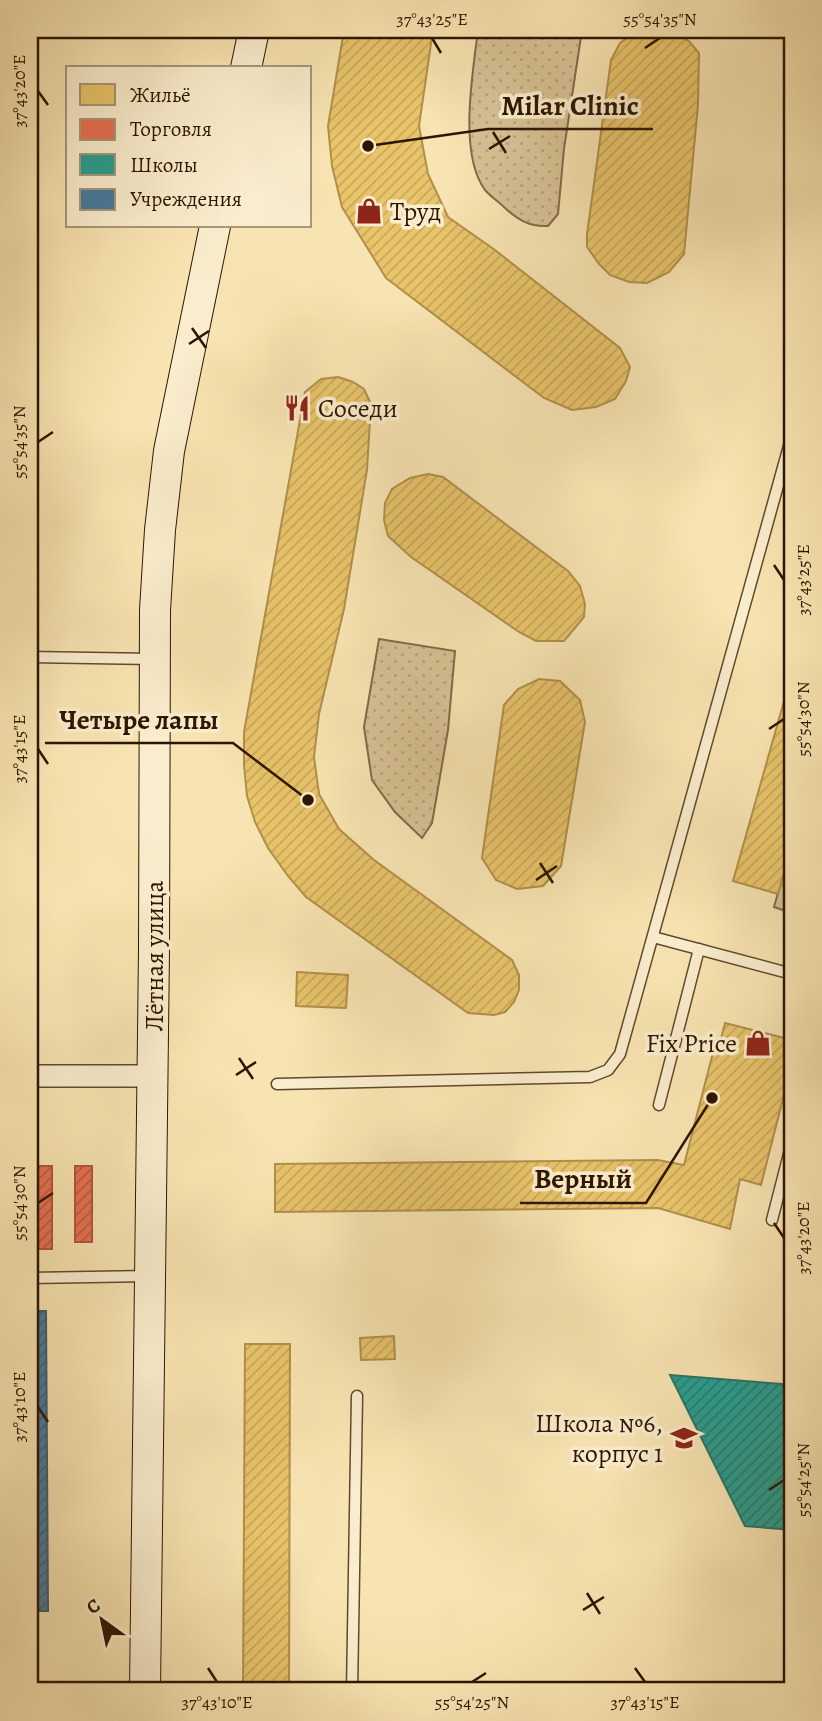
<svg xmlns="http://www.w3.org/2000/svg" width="822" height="1721" font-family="Alegreya,serif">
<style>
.forest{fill:url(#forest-firs);stroke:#826b4a;stroke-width:2}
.park{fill:url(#park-dots);stroke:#826b4a;stroke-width:2}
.homes{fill:url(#homes-hatch);stroke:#b1904a;stroke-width:2}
.shops{fill:url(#shops-hatch);stroke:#b05439;stroke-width:2}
.schools{fill:url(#schools-hatch);stroke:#2b7464;stroke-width:2}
.public{fill:url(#public-hatch);stroke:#3e5c6e;stroke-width:2}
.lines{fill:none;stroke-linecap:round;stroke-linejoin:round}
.lane-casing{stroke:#60492d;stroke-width:13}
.street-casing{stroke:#60492d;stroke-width:24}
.secondary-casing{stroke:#2e1501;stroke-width:32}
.lane{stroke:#faedcd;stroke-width:10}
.street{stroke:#faedcd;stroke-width:21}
.secondary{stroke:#faedcd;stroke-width:30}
.ticks{fill:none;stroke:#2e1501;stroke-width:2.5}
.labels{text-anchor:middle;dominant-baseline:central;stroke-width:7;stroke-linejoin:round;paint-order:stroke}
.poi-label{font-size:26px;fill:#2e1501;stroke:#faedcd;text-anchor:start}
.street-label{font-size:26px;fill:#2e1501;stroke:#faedcd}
.leader{fill:none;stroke:#2e1501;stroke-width:2.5}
.callout-dot{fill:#2e1501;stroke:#faedcd;stroke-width:2.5}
.callout-label{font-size:28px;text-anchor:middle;font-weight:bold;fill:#2e1501;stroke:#faedcd;stroke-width:7;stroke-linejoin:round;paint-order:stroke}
.neatline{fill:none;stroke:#2e1501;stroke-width:2.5}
.ticks-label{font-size:18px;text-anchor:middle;fill:#2e1501}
</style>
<defs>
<pattern id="forest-firs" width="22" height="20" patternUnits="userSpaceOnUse" patternTransform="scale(1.75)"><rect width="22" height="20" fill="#d6c194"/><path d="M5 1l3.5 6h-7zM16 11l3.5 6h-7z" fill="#b8a57e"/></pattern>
<pattern id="park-dots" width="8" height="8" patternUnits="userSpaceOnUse" patternTransform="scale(1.75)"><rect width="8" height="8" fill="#d6c194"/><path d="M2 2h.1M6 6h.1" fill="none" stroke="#b8a57e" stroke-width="1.8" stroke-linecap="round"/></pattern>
<pattern id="homes-hatch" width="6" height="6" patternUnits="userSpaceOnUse" patternTransform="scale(1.75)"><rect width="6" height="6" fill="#e9c46a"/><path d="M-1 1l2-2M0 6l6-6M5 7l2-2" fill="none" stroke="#c8a85a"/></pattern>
<pattern id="shops-hatch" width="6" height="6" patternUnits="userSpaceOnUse" patternTransform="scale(1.75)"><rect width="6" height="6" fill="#e76f51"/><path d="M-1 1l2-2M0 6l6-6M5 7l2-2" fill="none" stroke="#bc5a41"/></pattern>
<pattern id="schools-hatch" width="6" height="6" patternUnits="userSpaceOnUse" patternTransform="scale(1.75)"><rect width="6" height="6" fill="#2a9d8f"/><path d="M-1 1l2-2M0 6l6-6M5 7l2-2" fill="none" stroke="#247f72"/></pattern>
<pattern id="public-hatch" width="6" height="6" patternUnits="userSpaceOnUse" patternTransform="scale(1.75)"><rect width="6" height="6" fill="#457b9d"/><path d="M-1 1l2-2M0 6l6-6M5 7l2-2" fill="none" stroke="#3a647e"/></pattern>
</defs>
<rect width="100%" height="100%" fill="#f8e4b2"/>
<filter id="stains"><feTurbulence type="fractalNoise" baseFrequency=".00286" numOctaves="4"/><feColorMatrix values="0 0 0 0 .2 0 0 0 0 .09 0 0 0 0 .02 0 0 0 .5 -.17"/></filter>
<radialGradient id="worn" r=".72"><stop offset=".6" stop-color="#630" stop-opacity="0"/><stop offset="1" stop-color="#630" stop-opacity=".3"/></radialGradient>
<!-- forest -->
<path class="forest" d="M792,843V913L774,907Z"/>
<!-- park -->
<g class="park">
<path d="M478,30H582L564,149L558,214L548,226C530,227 518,220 505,208C499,202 490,196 485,190C458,153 473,72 478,30Z"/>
<path d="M379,639L455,651L448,730L432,823L422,838L395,812L372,780L364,727Z"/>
</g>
<!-- homes -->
<g class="homes">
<path d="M344,30H433L419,126L428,174L448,217L495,250L620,348L630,367L626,381L615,399L596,407L572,410L544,398L386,278L342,207L332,166L328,126Z"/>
<path d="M657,31L675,34L689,41L699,53L698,105L684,254L669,272L647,283L629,282L610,275L599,264L587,247V234L611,60L620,43L633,34Z"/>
<path d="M338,377L353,382L364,389L371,404L367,470L344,609L319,714L314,757L319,794L339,829L374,860L512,960L519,975V990L514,1002L505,1012L494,1015L468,1013L306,897L288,876L268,848L255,822L247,796L244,765V732L305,392L321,379Z"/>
<path d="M428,474L443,477L568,571L580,586L585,604L584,617L564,641H536L519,632L411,557L388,536L384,520L385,503L392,489L410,478Z"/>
<path d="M792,673V843L778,894L733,881Z"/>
<path d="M539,679L560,681L580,700L585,722L561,866L543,886L517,889L496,880L482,858L504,705L518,689Z"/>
<path d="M297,972L348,975L346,1008L296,1006Z"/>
<path d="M725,1023L792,1040V1063L761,1185L740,1179L730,1229L658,1208L275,1212V1164L658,1160L684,1165L716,1041L720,1042Z"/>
<path d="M394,1336L395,1359L361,1360L360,1338Z"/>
<path d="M245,1344H290L289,1691H243Z"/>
</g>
<!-- shops -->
<g class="shops">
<rect x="30" y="1166" width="22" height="83"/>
<rect x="75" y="1166" width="17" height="76"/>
</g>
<!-- schools -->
<path class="schools" d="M670,1375L782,1384L792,1406V1530L745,1526Z"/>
<!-- public -->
<path class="public" d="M30,1311H46L48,1611H30Z"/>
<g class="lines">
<!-- lane casing -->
<g class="lane-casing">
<g id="lane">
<path d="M30,657L153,659"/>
<path d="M653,937L792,974"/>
<path d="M277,1084L590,1077L608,1070L620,1054L792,435"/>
<path d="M659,1105L699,949"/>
<path d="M772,1220L792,1142"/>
<path d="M30,1278L149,1276"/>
<path d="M352,1691L357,1396"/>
</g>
</g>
<!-- street casing -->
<g class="street-casing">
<path id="street" d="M30,1076H153"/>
</g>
<!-- secondary casing -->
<g class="secondary-casing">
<g id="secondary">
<path d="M246,68L254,30"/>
<path d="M145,1691L154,950L155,610L160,530L169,451L215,226"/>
</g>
</g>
<!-- lane -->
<use href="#lane" class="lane"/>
<!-- street -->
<use href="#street" class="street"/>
<!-- secondary -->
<use href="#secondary" class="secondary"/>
</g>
<!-- ticks -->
<path class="ticks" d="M432,38L441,53M645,48L660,38M38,91L48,105M493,132L506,153M489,149L510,136M192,328L206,348M189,344L209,331M38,442L53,432M774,565L784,580M769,729L784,719M38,749L48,764M540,863L553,883M536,880L557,866M239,1058L253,1079M236,1075L256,1062M38,1203L53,1193M774,1223L784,1238M38,1407L48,1422M769,1490L784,1480M587,1593L600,1614M583,1610L604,1597M208,1668L217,1682M635,1668L645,1682M472,1682L486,1673"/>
<!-- icons -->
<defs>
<g id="shop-bare" transform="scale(2.1)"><path d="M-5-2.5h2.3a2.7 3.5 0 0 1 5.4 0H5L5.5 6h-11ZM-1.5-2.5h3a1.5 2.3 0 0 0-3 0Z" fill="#8f2418" stroke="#faedcd" stroke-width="2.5" paint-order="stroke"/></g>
<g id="restaurant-bare" transform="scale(2.1)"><path d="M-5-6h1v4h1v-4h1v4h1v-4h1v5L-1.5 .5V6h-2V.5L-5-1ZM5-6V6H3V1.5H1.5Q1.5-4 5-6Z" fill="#8f2418" stroke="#faedcd" stroke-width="2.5" paint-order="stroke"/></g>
<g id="school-bare" transform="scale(2.1)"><path d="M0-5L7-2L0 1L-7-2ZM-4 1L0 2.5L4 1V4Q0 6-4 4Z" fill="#8f2418" stroke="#faedcd" stroke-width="2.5" paint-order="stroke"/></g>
</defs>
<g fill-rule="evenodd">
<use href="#shop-bare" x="369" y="211"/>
<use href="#restaurant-bare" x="297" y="408"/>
<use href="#shop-bare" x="758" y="1043"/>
<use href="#school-bare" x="684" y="1438"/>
</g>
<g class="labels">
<!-- poi labels -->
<g class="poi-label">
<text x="390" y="211">Труд</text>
<text x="318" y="408">Соседи</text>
<text x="737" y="1043" text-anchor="end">Fix Price</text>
<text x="663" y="1423" text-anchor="end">Школа №6,<tspan x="663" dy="30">корпус 1</tspan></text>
</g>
<!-- street labels -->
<g class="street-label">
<text transform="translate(154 956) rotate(-90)">Лётная улица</text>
</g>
</g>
<!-- callouts -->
<path class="leader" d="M368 146L488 129H653M308 800L233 743H45M712 1098L646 1203H520"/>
<g class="callout-dot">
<circle cx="368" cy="146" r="7"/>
<circle cx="308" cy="800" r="7"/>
<circle cx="712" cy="1098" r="7"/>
</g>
<g class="callout-label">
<text x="570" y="115">Milar Clinic</text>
<text x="139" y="729">Четыре лапы</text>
<text x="583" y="1188">Верный</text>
</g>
<!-- margin -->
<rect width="822" height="1721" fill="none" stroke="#f8e4b2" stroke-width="77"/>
<!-- legend -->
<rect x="66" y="66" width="245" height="161" fill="#faedcd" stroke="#a8977b" stroke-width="2"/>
<rect x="80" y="84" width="35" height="21" fill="#e9c46a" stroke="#a8977b" stroke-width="2"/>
<text x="130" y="102" font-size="21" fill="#2e1501">Жильё</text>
<rect x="80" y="119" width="35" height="21" fill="#e76f51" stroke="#a8977b" stroke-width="2"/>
<text x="130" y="136" font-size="21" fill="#2e1501">Торговля</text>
<rect x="80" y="154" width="35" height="21" fill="#2a9d8f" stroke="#a8977b" stroke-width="2"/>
<text x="130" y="172" font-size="21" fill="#2e1501">Школы</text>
<rect x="80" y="189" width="35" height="21" fill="#457b9d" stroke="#a8977b" stroke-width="2"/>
<text x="130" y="206" font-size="21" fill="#2e1501">Учреждения</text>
<!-- north arrow -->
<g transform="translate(102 1620) rotate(327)" stroke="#faedcd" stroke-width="5" paint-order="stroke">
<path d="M0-5L12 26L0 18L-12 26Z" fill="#2e1501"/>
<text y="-10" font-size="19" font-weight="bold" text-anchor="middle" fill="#2e1501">С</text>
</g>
<rect x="38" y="38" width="746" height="1644" class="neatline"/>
<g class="ticks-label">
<text x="432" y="25">37°43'25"E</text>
<text x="660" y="25">55°54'35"N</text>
<text transform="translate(19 91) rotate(-90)" y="6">37°43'20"E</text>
<text transform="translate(19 442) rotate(-90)" y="6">55°54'35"N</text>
<text transform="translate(803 580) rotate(-90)" y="6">37°43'25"E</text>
<text transform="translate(803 719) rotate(-90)" y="6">55°54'30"N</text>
<text transform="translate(19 749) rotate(-90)" y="6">37°43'15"E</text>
<text transform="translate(19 1203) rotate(-90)" y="6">55°54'30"N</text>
<text transform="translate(803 1238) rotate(-90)" y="6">37°43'20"E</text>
<text transform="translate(19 1407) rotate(-90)" y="6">37°43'10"E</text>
<text transform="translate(803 1480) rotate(-90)" y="6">55°54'25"N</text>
<text x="217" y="1708">37°43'10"E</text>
<text x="472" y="1708">55°54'25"N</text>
<text x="645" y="1708">37°43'15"E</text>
</g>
<rect width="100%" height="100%" filter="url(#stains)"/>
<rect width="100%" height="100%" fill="url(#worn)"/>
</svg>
